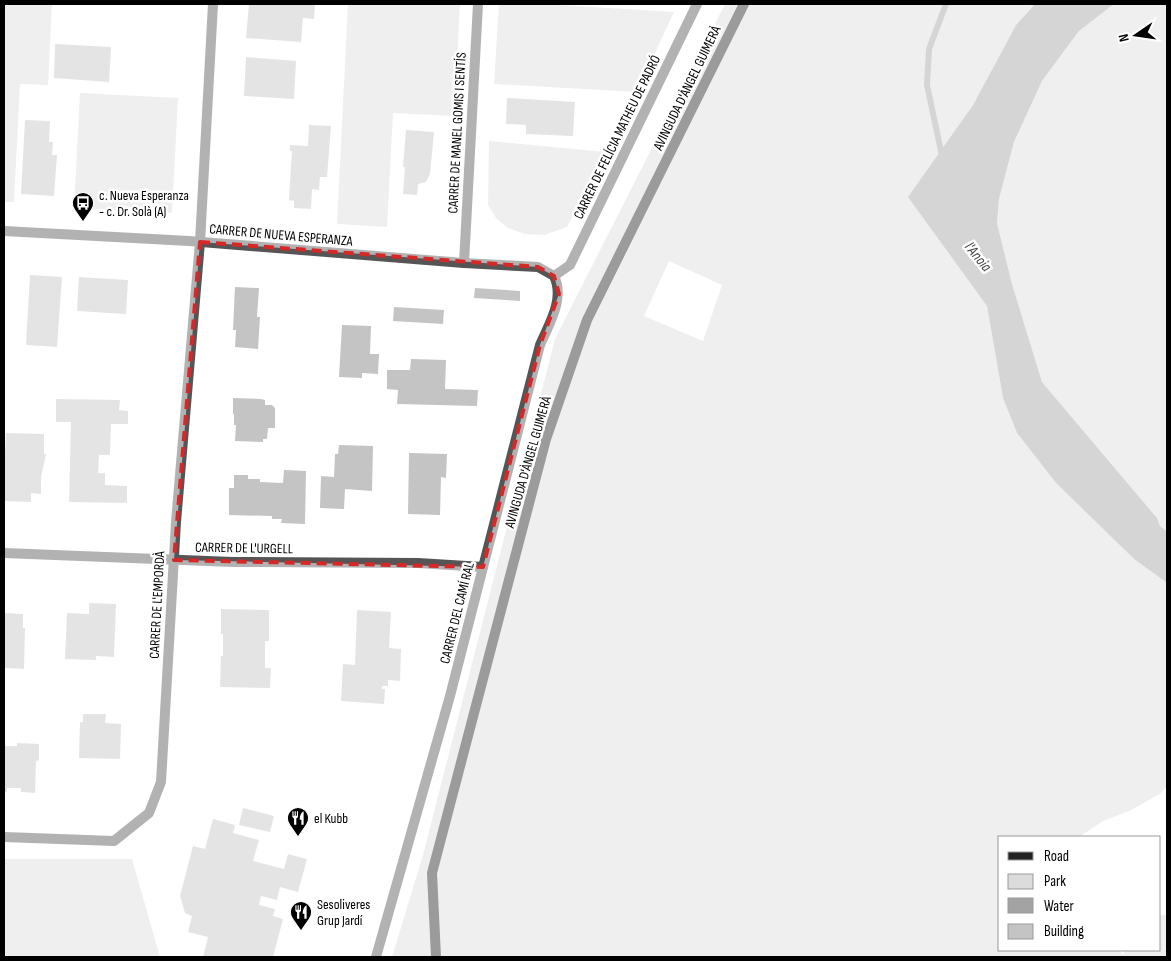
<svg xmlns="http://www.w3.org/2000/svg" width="1171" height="961" font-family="'Sofia Sans Condensed',sans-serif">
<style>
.green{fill:#dcdcdc;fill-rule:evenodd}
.water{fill:#a3a3a3}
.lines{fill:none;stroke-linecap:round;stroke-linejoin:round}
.stream{stroke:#a3a3a3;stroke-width:6}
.building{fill:#c4c4c4}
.street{stroke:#555;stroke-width:10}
.secondary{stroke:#222;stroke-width:10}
.marked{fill:none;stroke:#d62828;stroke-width:4;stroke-dasharray:10 6;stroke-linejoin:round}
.labels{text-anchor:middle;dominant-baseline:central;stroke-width:5;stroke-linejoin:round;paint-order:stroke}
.street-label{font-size:14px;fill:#000;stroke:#fff}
.poi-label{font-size:14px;fill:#000;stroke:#fff;text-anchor:start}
.water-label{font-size:15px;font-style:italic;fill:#444;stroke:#fff}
</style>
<rect width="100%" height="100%" fill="#fff"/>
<!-- green -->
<g class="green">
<path d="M4,4H52L48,85L20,84L14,202H4Z"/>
<path d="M348,4H460L454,116L393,113L387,227L337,224Z"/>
<path d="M499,4H542L674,12L637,92L494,84Z"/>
<path d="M725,4H1035L1016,25L973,105L909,197L987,306L1003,398L1017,433L1056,483L1134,559L1167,583V786L1160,794L1129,811L1103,821L1079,837H1000V950H1119L1123,954L1125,950H1160V915H1167V957H392L423,855L555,339ZM669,261L722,285L703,341L644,316Z"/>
<path d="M1114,4H1167V532L1160,526L1157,518L1042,382L1012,284L997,223L999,199L1014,142L1042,81L1079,31Z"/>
<path d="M80,93L178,98L172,213L74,208Z"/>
<path d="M489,141L606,152L567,227L544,235L525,234L508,228L496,218L488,205Z"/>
<path d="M4,859H132L160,957H4Z"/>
</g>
<!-- water -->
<path class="water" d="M1035,4H1114L1079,31L1042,81L1014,142L999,199L997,223L1012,284L1042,382L1157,518L1160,526L1167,532V583L1134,559L1056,483L1017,433L1003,398L987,306L908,197L973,105L1016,25Z"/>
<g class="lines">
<!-- stream -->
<path class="stream" d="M942,156L927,85L929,49L946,4"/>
</g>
<!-- building -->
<g class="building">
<path d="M249,4L315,5L314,19L303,18L301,42L246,38Z"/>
<path d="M55,44L111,47L109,82L54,78Z"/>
<path d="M246,57L296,61L294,99L244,96Z"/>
<path d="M507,98L575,102L573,136L526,134V125L506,124Z"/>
<path d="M25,120L50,121L49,142H53L52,155H57L54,196L21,194Z"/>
<path d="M309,125L331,126L327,177H320L319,190L312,189L311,209L294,208V201L289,200L292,151H290V145L308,146Z"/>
<path d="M406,130L434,132L430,174L426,182L418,184L417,195L403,194L405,167H403Z"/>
<path d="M30,275L62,277L57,347L26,345Z"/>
<path d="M79,277L128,280L126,314L77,311Z"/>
<path d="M235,287L259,288L257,317H260L258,349L235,347L236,330H233Z"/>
<path d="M475,288L520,291V301L474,298Z"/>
<path d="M394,307L444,310L443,324L393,321Z"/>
<path d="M342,325L371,326L370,354H379L378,374L362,373V378L339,377Z"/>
<path d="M411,359L446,360L445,389L478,390L477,406L397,404L398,390L387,389V370H410Z"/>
<path d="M233,398L261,399L265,400V405H272L275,408V428H268L267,439H263V442L235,441L236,425H234V414H233Z"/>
<path d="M56,399L120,400L119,410L128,411V424H111L110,455H99L98,473H105V485L127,486V503L69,502L71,422H56Z"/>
<path d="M6,433L44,434V454H46L41,477V494L31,493V502L4,501V454H5Z"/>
<path d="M339,445L373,446L372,491L345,489L344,509L320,508L321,476L334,477L335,454H338Z"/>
<path d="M409,453L447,454L446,478L441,477L440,515L408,514Z"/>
<path d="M284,470L306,471L305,524L281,523L282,519H272V516L229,515V488H234V475H248V479H260V482L283,483Z"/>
<path d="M89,603L116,604L114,657L96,656V660L65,659L67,613L89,614Z"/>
<path d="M221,609L269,610V641H265V668H271L270,688L220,687L221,656H223V634H221Z"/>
<path d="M357,610L391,612L389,648L401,649L400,681L388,680V686H382V689H385L384,704L341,701L343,664L355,665Z"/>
<path d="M4,613L23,614V628H25L24,669L4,668Z"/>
<path d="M83,714H106L105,723L121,724L120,759L79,758L80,722H83Z"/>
<path d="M17,743L39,744V760L36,761L35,793L21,792V788H7V792L4,791V746H17Z"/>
<path d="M243,808L274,816L270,832L239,825Z"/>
<path d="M213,819L235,825L233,833L259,840L253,861L284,869L288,854L307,859L298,892L280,887L277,900L261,896L259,905L275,909L273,916L283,919L273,957H203L208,937L188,932L192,916L185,913L180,896L193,846L205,849Z"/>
</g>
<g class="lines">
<!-- street -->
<g class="street">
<path d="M4,231L189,241L464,263L538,267L554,276"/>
<path d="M464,263L478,4"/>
<path d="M554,276L570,265L697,4"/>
<path d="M4,553L233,562L418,563L483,567"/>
<path d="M4,837L114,841L149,813L161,782L176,522L200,242L213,4"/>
<path d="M376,957L450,696L540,345C549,324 565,299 554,276"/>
</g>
<!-- secondary -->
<path class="secondary" d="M436,957L432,873L546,439L587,320L744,4"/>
</g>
<!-- marked area -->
<path d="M0 0H1171V961H0ZM200,242L538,267L554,276L559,294L540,345L483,567L174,560Z" fill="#fff" fill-opacity=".55" fill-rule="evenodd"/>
<path class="marked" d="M200,242L538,267L554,276L559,294L540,345L483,567L174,560Z"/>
<!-- icons -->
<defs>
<g id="bus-pin" transform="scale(1.125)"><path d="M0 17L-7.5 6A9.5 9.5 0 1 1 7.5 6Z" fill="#000" stroke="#fff"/><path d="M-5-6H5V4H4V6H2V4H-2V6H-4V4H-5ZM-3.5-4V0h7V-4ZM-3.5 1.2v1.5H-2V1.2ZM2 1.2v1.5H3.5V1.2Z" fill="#fff"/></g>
<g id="restaurant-pin" transform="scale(1.125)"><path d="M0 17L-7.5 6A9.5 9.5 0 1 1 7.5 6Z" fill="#000" stroke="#fff"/><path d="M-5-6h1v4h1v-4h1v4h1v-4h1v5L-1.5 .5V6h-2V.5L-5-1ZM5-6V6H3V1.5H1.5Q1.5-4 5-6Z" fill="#fff"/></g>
</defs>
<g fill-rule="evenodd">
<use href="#bus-pin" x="83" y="203"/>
<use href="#restaurant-pin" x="298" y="818"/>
<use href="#restaurant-pin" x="301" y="912"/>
</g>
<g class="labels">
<!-- street labels -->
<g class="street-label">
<text transform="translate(687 88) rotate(-64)">AVINGUDA D'ÀNGEL GUIMERÀ</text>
<text transform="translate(457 133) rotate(-87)">CARRER DE MANEL GOMIS I SENTÍS</text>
<text transform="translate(617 137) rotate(-64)">CARRER DE FELÍCIA MATHEU DE PADRÓ</text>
<text transform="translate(281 235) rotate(5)">CARRER DE NUEVA ESPERANZA</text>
<text transform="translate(528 462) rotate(-74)">AVINGUDA D'ÀNGEL GUIMERÀ</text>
<text transform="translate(244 548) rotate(1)">CARRER DE L'URGELL</text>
<text transform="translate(157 605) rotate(-87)">CARRER DE L'EMPORDÀ</text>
<text transform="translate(457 613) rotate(-76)">CARRER DEL CAMÍ RAL</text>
</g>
<!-- poi labels -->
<g class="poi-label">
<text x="99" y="195">c. Nueva Esperanza<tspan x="99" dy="16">- c. Dr. Solà (A)</tspan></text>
<text x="314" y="818">el Kubb</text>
<text x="317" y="904">Sesoliveres<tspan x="317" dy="16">Grup Jardí</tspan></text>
</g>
<!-- water labels -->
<g class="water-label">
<text transform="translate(978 257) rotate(51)">l'Anoia</text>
</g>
</g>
<!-- border -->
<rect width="1171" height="961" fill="none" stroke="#000000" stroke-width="10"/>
<!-- legend -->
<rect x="998" y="836" width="162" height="115" fill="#ffffff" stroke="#999999"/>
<rect x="1008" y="852" width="25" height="8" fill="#222222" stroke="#999999"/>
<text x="1044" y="861" font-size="15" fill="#000000">Road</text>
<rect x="1008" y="874" width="25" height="15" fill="#dcdcdc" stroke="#999999"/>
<text x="1044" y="886" font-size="15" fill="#000000">Park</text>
<rect x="1008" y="898" width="25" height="15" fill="#a3a3a3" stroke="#999999"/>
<text x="1044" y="911" font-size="15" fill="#000000">Water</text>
<rect x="1008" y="924" width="25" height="15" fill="#c4c4c4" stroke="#999999"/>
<text x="1044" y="936" font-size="15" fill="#000000">Building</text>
<!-- north arrow -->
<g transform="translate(1136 35) rotate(257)" stroke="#ffffff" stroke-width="4" paint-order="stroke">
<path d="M0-4L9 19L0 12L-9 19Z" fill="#000000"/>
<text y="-8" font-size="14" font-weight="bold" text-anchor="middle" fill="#000000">N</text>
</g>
</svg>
